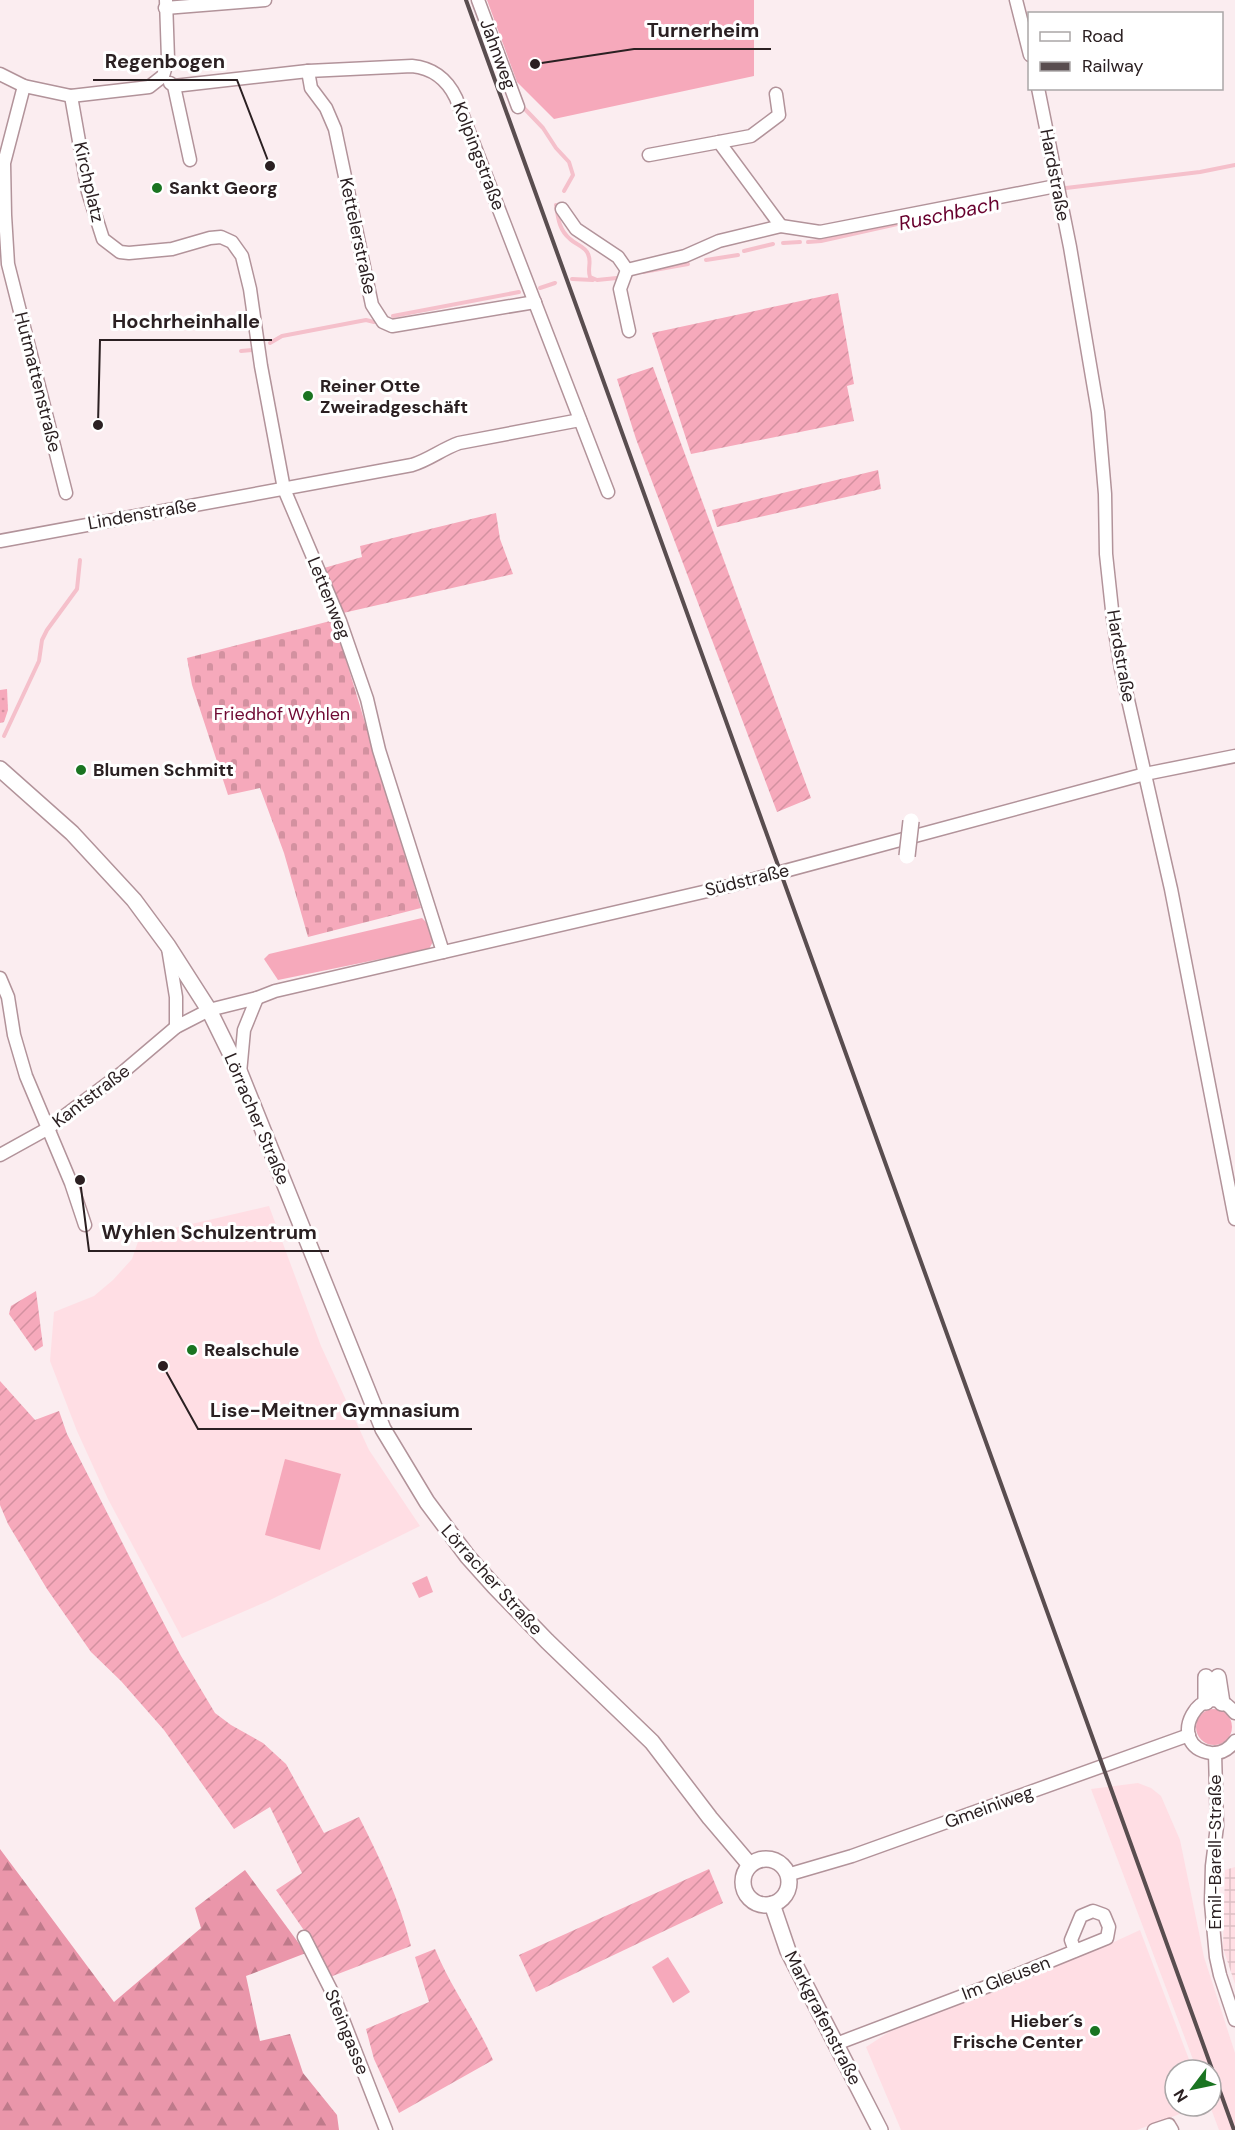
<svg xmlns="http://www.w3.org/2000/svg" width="1235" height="2130" font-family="'DM Sans',sans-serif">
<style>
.built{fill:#ffdee4}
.industrial{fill:url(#industrial-grid)}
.grass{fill:#f6a9bb}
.forest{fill:url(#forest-firs)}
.cemetery{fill:url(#cemetery-stones)}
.park{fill:url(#park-dots)}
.garden{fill:url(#garden-furrows)}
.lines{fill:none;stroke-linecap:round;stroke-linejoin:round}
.stream{stroke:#f5c0cb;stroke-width:4}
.minor-casing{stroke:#b2939a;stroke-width:15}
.major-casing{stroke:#b2939a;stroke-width:18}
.minor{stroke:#fff;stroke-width:12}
.major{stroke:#fff;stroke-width:15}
.rail{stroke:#594d4f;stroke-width:4}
.major-bridge-casing{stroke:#b2939a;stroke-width:18;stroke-linecap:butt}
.major-bridge{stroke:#fff;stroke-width:15}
.poi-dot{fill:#1a7421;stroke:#fff;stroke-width:2}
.labels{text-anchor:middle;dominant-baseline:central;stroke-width:6;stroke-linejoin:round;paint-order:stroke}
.street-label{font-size:18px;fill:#2b2022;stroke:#fff}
.poi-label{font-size:18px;font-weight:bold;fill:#2b2022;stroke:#fff;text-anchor:start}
.park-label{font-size:18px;fill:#6f0933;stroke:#fff}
.water-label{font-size:20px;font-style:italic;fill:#68002e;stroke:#fff}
.leader{fill:none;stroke:#2b2022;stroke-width:2}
.callout-dot{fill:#2b2022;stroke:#fff;stroke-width:2}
.callout-label{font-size:20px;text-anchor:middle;font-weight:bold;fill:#2b2022;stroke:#fff;stroke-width:6;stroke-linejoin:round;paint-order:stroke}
</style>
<defs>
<pattern id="industrial-grid" width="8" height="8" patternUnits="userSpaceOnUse" patternTransform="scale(1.5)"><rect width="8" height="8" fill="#ffdee4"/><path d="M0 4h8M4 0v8" fill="none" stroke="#dbbec3"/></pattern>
<pattern id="forest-firs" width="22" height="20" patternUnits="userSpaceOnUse" patternTransform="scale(1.5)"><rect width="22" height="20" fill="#ea96aa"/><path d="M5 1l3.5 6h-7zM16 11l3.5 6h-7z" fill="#be7a8a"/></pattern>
<pattern id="cemetery-stones" width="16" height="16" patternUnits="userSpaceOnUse" patternTransform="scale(1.5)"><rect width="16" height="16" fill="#f6a9bb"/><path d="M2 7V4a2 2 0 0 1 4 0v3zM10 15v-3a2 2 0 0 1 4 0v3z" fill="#d391a0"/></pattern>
<pattern id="park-dots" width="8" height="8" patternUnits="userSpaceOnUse" patternTransform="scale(1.5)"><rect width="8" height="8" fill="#f6a9bb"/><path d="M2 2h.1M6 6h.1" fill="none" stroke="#d391a0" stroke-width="1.8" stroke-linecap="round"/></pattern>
<pattern id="garden-furrows" width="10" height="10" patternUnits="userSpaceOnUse" patternTransform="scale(1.5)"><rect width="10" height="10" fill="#f6a9bb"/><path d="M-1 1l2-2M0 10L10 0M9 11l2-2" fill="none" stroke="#d391a0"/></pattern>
</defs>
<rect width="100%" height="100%" fill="#fbedf0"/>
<!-- built -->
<g class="built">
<path d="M269,1206L321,1346L369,1450L420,1526L268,1601L182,1638L108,1499L77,1431L50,1361L54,1312L94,1296L113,1280L132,1259L140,1236Z"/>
<path d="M1138,1783L1151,1788L1161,1796L1180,1840L1204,1957L1235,2053V2130H1219L1210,2106L1211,2070H1197L1091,1789Z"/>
<path d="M1140,1930L1193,2070H1175V2106H1201L1137,2130H901L866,2047L889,2032L1101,1948Z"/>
</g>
<!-- industrial -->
<path class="industrial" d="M1235,1867V1984L1223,1948L1225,1870Z"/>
<!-- grass -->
<g class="grass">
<path d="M487,0H754V76L554,119L517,82Z"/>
<path d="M422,918L429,925L434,940L429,949L278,980L264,959L269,954Z"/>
<path d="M285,1459L341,1474L320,1550L265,1535Z"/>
<path d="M427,1576L433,1592L419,1598L412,1583Z"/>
<circle cx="1214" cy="1727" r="18"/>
<path d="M668,1957L690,1992L673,2003L652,1967Z"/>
</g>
<!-- forest -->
<path class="forest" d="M0,1849L114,2002L201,1928L195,1908L245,1870L306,1953L246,1976L260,2041L290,2034L303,2073L337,2115L339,2130H0Z"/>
<!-- cemetery -->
<path class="cemetery" d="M334,620L421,908L308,937L284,853L260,788L228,795L192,685L187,658Z"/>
<!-- park -->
<path class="park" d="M7,689L8,710L4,722L0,723V690Z"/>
<!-- garden -->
<g class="garden">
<path d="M838,293L854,384L847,386L854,421L691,454L652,333Z"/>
<path d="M653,367L811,798L777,812L636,439L617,379Z"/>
<path d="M878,470L881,489L717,527L712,510Z"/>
<path d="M496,513L500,539L513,574L343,613L324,568L362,557L360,546Z"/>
<path d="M36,1291L43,1346L35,1351L9,1314L11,1306Z"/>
<path d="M0,1381L35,1420L59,1411L67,1434L149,1595L181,1656L215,1713L231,1725L263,1743L286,1764L324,1833L359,1817C381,1860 399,1899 411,1946L330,1977L317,1949L276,1890L302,1873L270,1807L234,1829L164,1730L121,1681L91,1652L47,1589L8,1524L0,1505Z"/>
<path d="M709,1869L723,1903L536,1992L519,1955Z"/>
<path d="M435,1949C451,1988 477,2022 493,2060L399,2113L374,2059L366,2029L429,2002L415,1957Z"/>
</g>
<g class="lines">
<!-- stream -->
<g class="stream">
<path d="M523,107L543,128L556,148L569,162L573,175L564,191"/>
<path d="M1066,188L1200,172L1235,165"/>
<path d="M556,205C558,218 559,230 570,239C576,245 585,246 588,254C592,262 587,268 590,277L597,280L617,278"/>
<path d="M808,242L821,241L951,212"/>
<path d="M783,243L800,242"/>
<path d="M744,251L773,244"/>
<path d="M706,260L738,255"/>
<path d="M643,272L688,264"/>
<path d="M572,279L593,280"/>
<path d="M540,288L555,283"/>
<path d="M393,316L519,292"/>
<path d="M270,343L282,336L366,320L374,322"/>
<path d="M241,351L252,350"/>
<path d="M4,736L39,661L42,640L47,630L77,589L80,560"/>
</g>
<!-- minor casing -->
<g class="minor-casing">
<g id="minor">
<path d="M478,0L518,107"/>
<path d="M1016,0L1030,55"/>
<path d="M165,8L265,0"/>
<path d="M308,71L311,88L326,108L335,129L372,305L383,322L392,326L535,302"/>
<path d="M0,74L24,86L71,96L149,87L163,76L168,59L166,0"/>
<path d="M170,83L174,86L190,160"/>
<path d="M24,86L4,163L5,215L8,264L66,493"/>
<path d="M174,86L308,71L412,66C433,68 447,79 456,98L608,492"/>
<path d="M1038,88L1070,247L1098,412L1105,494L1106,554L1113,619L1121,669L1171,889L1235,1219"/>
<path d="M71,96L88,192L103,239L120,252L129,253L172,249L210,238L221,237L232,242L242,256L250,289L261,366L284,489L340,621L367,699L379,750L443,952"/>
<path d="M719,142L751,136L779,115L776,94"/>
<path d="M649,155L719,142L781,226"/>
<path d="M562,209L576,229L618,257L627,270L620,289L629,331"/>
<path d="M627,270L685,256L719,241L781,226L820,232L1056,186"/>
<path d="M0,541L412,465C429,460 442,449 459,443L580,420"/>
<path d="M168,948L176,997V1027"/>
<path d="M0,978L8,997L14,1035L26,1076L71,1183L85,1225"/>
<path d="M240,1073L244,1030L257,998"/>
<path d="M0,1155L47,1129L123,1072L176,1027L209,1010L257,998L275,991L729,886L1145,774L1235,756"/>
<path d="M1235,1713C1202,1671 1162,1746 1211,1753C1221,1754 1229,1749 1235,1741"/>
<path d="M1215,1753L1217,1826L1212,1866L1211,1903L1216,1957L1220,1975L1235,2020"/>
<path d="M787,1875L852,1856L1189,1735"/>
<path d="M304,1937L333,1994L386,2130"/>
<path d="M836,2044L999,1982L1107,1938L1109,1927L1104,1915L1093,1911L1081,1916L1071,1940L1075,1951"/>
<path d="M1154,2130L1169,2125L1172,2130"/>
</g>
</g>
<!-- major casing -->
<g class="major-casing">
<g id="major">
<path d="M0,769L72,833L134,900L168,946L209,1010L240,1073L383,1429L427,1502L468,1557L494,1586L547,1641L652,1742L710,1818L750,1865"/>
<path d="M1206,1677V1702"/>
<path d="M1218,1677L1222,1703"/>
<circle cx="766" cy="1882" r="23"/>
<path d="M772,1904L788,1951L880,2130"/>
</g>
</g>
<!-- minor -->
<use href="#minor" class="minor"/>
<!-- major -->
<use href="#major" class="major"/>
<!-- rail -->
<path class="rail" d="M466,0L1234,2130"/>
<!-- major-bridge casing -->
<g class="major-bridge-casing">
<path id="major-bridge" d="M907,856L911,821"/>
</g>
<!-- major-bridge -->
<use href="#major-bridge" class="major-bridge"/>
</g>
<!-- markers -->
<g class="poi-dot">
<circle cx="157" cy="188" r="6"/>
<circle cx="308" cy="396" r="6"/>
<circle cx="81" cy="770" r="6"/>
<circle cx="192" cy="1350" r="6"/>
<circle cx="1095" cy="2031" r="6"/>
</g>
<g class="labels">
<!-- street labels -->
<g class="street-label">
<text transform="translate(498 54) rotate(70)">Jahnweg</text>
<text transform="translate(479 156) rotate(69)">Kolpingstraße</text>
<text transform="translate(1055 175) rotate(79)">Hardstraße</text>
<text transform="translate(89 182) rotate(77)">Kirchplatz</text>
<text transform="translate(358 236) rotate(78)">Kettelerstraße</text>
<text transform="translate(38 382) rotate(76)">Hutmattenstraße</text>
<text transform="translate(142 514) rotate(-10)">Lindenstraße</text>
<text transform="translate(329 598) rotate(68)">Lettenweg</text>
<text transform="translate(1121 656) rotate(80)">Hardstraße</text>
<text transform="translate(747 880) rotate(-14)">Südstraße</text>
<text transform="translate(91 1096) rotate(-37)">Kantstraße</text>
<text transform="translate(257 1119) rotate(67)">Lörracher Straße</text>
<text transform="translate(492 1580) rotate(48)">Lörracher Straße</text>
<text transform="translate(989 1807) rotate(-20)">Gmeiniweg</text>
<text transform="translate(1215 1852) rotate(-90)">Emil-Barell-Straße</text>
<text transform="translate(1006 1978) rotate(-21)">Im Gleusen</text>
<text transform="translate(823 2018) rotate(63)">Markgrafenstraße</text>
<text transform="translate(347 2032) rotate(68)">Steingasse</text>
</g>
<!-- poi labels -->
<g class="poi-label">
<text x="169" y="188">Sankt Georg</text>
<text x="320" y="386">Reiner Otte<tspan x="320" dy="21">Zweiradgeschäft</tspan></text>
<text x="93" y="770">Blumen Schmitt</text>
<text x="204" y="1350">Realschule</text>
<text x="1083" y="2021" text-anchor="end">Hieber´s<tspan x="1083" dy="21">Frische Center</tspan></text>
</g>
<!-- park labels -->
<g class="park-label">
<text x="282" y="714">Friedhof Wyhlen</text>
</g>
<!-- water labels -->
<g class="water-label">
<text transform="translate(949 213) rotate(-12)">Ruschbach</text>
</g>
</g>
<!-- callouts -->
<path class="leader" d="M535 64L634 49H771M270 166L237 80H93M98 425L100 340H272M80 1180L89 1251H329M163 1366L198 1429H472"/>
<g class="callout-dot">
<circle cx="535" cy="64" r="6"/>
<circle cx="270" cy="166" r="6"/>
<circle cx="98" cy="425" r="6"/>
<circle cx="80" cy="1180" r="6"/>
<circle cx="163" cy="1366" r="6"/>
</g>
<g class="callout-label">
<text x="703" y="37">Turnerheim</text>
<text x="165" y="68">Regenbogen</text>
<text x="186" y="328">Hochrheinhalle</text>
<text x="209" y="1239">Wyhlen Schulzentrum</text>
<text x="335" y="1417">Lise-Meitner Gymnasium</text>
</g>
<!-- legend -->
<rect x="1028" y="12" width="195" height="78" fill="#ffffff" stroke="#aaa6a7" stroke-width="1.5"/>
<rect x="1040" y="32" width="30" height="9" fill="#ffffff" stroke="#aaa6a7" stroke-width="1.5"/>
<text x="1082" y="42" font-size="18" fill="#2b2022">Road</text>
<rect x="1040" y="62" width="30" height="9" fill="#594d4f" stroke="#aaa6a7" stroke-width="1.5"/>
<text x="1082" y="72" font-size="18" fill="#2b2022">Railway</text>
<!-- north arrow -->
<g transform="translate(1193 2088) rotate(238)"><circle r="28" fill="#ffffff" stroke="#aaa6a7" stroke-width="1.5"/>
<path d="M0-4.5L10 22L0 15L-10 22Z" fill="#1a7421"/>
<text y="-9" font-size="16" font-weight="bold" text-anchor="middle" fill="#2b2022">N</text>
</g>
</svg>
